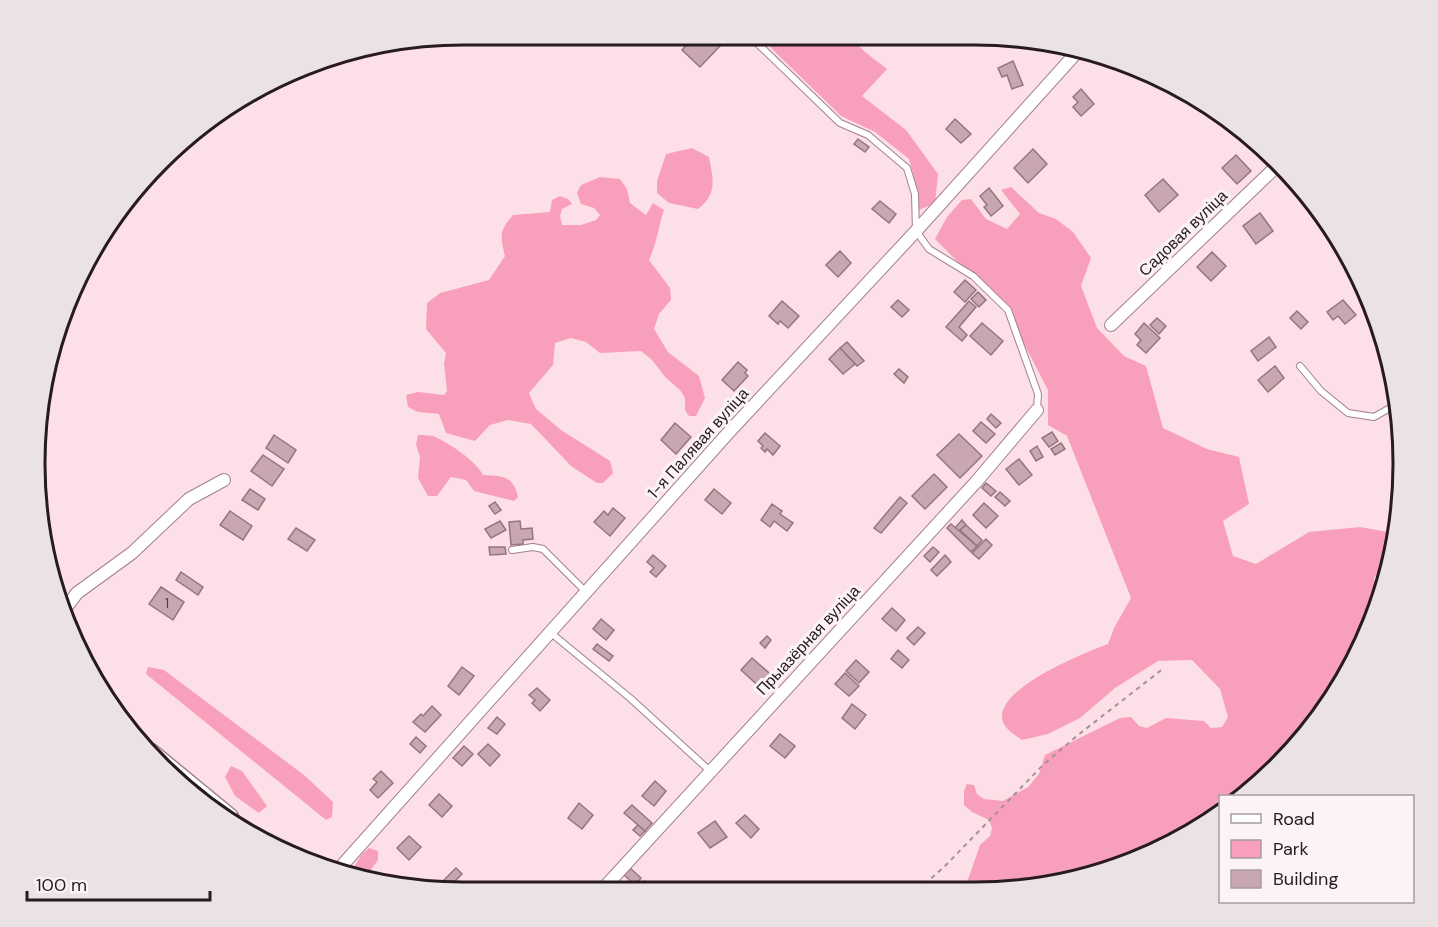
<svg xmlns="http://www.w3.org/2000/svg" width="1438" height="927" font-family="'DM Sans',sans-serif">
<style>
.green{fill:#f8a0bb}
.building{fill:#c9a7b1;stroke:#95757e;stroke-width:1.5}
.lines{fill:none;stroke-linecap:round;stroke-linejoin:round}
.service-casing{stroke:#a1818a;stroke-width:8}
.minor-casing{stroke:#a1818a;stroke-width:14}
.secondary-casing{stroke:#a1818a;stroke-width:19}
.path{stroke:#a79096;stroke-width:2;stroke-dasharray:4.5 4.5;stroke-linecap:butt}
.service{stroke:#fff;stroke-width:6}
.minor{stroke:#fff;stroke-width:12}
.secondary{stroke:#fff;stroke-width:16}
.labels{text-anchor:middle;dominant-baseline:central;stroke-width:6;stroke-linejoin:round;paint-order:stroke}
.number-label{font-size:14px;fill:#503e44}
.street-label{font-size:16px;fill:#281b1f;stroke:#fbf3f5}
.rim{fill:none;stroke:#281b1f;stroke-width:3}
</style>
<rect width="100%" height="100%" fill="#fde0e7"/>
<!-- green -->
<g class="green">
<path d="M773,37H850L865,52L887,69L862,96L906,130L938,174L935,203L919,210V196L909,159L875,132L841,116L771,48Z"/>
<path d="M692,148L709,157C713,179 718,194 698,209L669,203L657,193V181L666,154Z"/>
<path d="M600,177L620,179L627,189L630,203L646,215L653,203L664,210C658,228 657,243 649,260L670,288L671,300L659,314L654,329L668,352L699,376L705,398L696,416H689L685,410V398L680,390L665,377L652,360L641,351L600,353L586,342L571,338L555,343L553,365L529,393L536,409L561,430L610,461L613,473L603,483H597L571,466L531,424L508,420L490,425L475,441L446,433L439,414L418,412L408,407L406,395L418,392L444,395L447,391L444,364L446,353L426,329L427,303L440,293L489,280L505,256C500,236 499,231 513,215L550,212L552,200L560,196L568,199L572,204L562,209L560,216L562,225H581L596,220L600,215L594,208L581,204L577,193L581,185Z"/>
<path d="M1011,187L1039,213L1056,219L1073,232L1091,258L1081,286L1097,328L1124,356L1146,366L1163,428L1207,449L1239,457L1249,504L1223,521L1233,556L1256,564L1309,532L1360,527L1388,532C1392,560 1393,557 1374,578L1378,597L1384,589L1381,601L1346,678L1297,746L1243,796H1220V813L1164,848L1085,878L1002,892L964,891L980,845L990,836L992,828L989,820L972,812L964,805V791L967,784L974,785L977,794L984,799L1003,801L1028,787L1039,774L1045,755L1120,718L1131,717L1139,726L1147,728L1166,718L1204,721L1211,728L1222,727L1228,717L1220,689L1192,660L1158,661L1115,688L1080,718L1048,734L1022,740C1014,734 1002,728 1002,717C1001,686 1084,653 1108,644L1114,628L1131,598L1067,436L1048,425V390L1008,313L935,239L947,217L962,200L971,199L986,219L1007,229L1020,214L1001,190Z"/>
<path d="M418,435C423,435 428,435 433,436C448,442 476,461 483,475C502,476 513,475 518,497L514,501L474,491L466,480L451,477L437,496H428L418,478L420,457L416,445Z"/>
<path d="M148,667L164,670L304,775L333,802L332,817L326,820L146,674Z"/>
<path d="M231,766L242,771L267,806L259,813L235,796L225,777Z"/>
<path d="M369,848L378,851V860L370,871L374,880L350,873L362,854Z"/>
</g>
<!-- building -->
<g class="building">
<path d="M704,36H710L720,46L700,67L682,50L693,38L698,43Z"/>
<path d="M1013,61L1023,85L1012,89L1007,75L1002,77L998,68Z"/>
<path d="M1081,89L1094,104L1081,116L1073,107L1078,102L1073,97Z"/>
<path d="M955,119L971,134L961,143L946,129Z"/>
<path d="M1253,138L1264,148L1257,154L1247,143Z"/>
<path d="M858,139L869,147L865,152L854,144Z"/>
<path d="M1033,149L1047,164L1028,183L1014,168Z"/>
<path d="M1236,155L1251,171L1237,184L1222,168Z"/>
<path d="M1291,177L1305,191L1302,195L1287,182Z"/>
<path d="M1163,179L1178,195L1159,212L1145,195Z"/>
<path d="M989,188L1003,206L991,216L984,207L987,205L980,196Z"/>
<path d="M880,201L896,214L889,223L872,209Z"/>
<path d="M1260,213L1273,231L1256,244L1243,226Z"/>
<path d="M840,251L851,263L838,277L826,265Z"/>
<path d="M1212,252L1226,266L1211,281L1197,267Z"/>
<path d="M965,280L976,290L965,302L954,292Z"/>
<path d="M978,292L986,300L979,307L971,299Z"/>
<path d="M898,300L909,310L902,317L891,307Z"/>
<path d="M1343,300L1356,315L1345,324L1338,316L1333,320L1327,312Z"/>
<path d="M782,301L799,316L788,328L780,321L778,324L769,316Z"/>
<path d="M969,301L976,307L959,327L967,335L962,341L946,327Z"/>
<path d="M1297,311L1308,322L1301,329L1290,318Z"/>
<path d="M1157,318L1166,326L1159,334L1150,325Z"/>
<path d="M982,323L1003,341L991,355L970,336Z"/>
<path d="M1144,323L1160,338L1146,353L1137,345L1141,340L1135,334Z"/>
<path d="M1269,337L1276,347L1258,361L1251,351Z"/>
<path d="M847,342L864,361L857,366L840,348Z"/>
<path d="M840,348L855,364L843,374L829,359Z"/>
<path d="M738,362L747,370L745,373L748,376L734,391L722,380Z"/>
<path d="M1275,366L1284,378L1268,392L1258,380Z"/>
<path d="M899,369L908,377L904,383L894,374Z"/>
<path d="M991,414L1001,423L996,428L987,419Z"/>
<path d="M981,422L995,434L986,443L973,431Z"/>
<path d="M675,423L691,437L676,454L661,440Z"/>
<path d="M1052,432L1058,441L1049,447L1042,438Z"/>
<path d="M765,433L780,446L773,455L767,449L765,452L761,448L763,446L758,441Z"/>
<path d="M959,434L982,456L960,478L937,455Z"/>
<path d="M274,435L296,450L288,463L266,448Z"/>
<path d="M1061,443L1065,449L1055,455L1051,449Z"/>
<path d="M1037,446L1043,457L1036,461L1030,451Z"/>
<path d="M263,455L284,469L272,486L251,471Z"/>
<path d="M1019,459L1032,475L1019,485L1006,469Z"/>
<path d="M934,474L947,487L925,509L912,496Z"/>
<path d="M986,483L996,491L991,496L982,488Z"/>
<path d="M250,489L265,499L258,510L242,500Z"/>
<path d="M714,489L731,503L722,514L705,500Z"/>
<path d="M1000,492L1010,501L1005,506L995,497Z"/>
<path d="M900,497L907,503L881,533L874,528Z"/>
<path d="M495,502L501,510L495,514L489,506Z"/>
<path d="M984,503L998,516L986,528L973,515Z"/>
<path d="M772,504L782,511L780,514L793,523L787,531L774,521L770,527L761,520Z"/>
<path d="M613,508L625,518L610,536L594,522L604,511L608,515Z"/>
<path d="M230,511L252,526L243,540L220,525Z"/>
<path d="M962,520L966,525L959,532L955,528Z"/>
<path d="M500,521L506,530L491,538L485,529Z"/>
<path d="M520,521L521,529L532,528L533,539L523,540V544L511,545L509,522Z"/>
<path d="M951,524L977,546L971,552L947,528Z"/>
<path d="M966,525L982,540L977,546L960,530Z"/>
<path d="M296,528L315,540L307,551L288,539Z"/>
<path d="M986,539L992,545L979,559L972,553Z"/>
<path d="M489,547H505L506,554L490,555Z"/>
<path d="M933,547L939,552L930,562L924,556Z"/>
<path d="M653,555L666,566L656,577L650,572L654,568L647,562Z"/>
<path d="M945,555L951,562L937,576L931,570Z"/>
<path d="M181,572L203,587L198,595L176,580Z"/>
<path d="M161,587L184,602L173,620L149,604Z"/>
<path d="M892,608L905,620L896,631L882,619Z"/>
<path d="M601,619L614,630L606,640L593,629Z"/>
<path d="M918,627L925,633L914,645L907,638Z"/>
<path d="M767,636L771,640L765,648L760,643Z"/>
<path d="M597,644L613,656L609,661L593,649Z"/>
<path d="M898,650L909,660L902,668L891,659Z"/>
<path d="M752,658L776,679L764,691L741,670Z"/>
<path d="M856,660L869,672L859,683L846,671Z"/>
<path d="M462,667L474,676L459,695L448,686Z"/>
<path d="M845,673L859,686L849,696L835,684Z"/>
<path d="M537,688L550,700L540,711L532,703L535,700L529,695Z"/>
<path d="M852,704L866,715L855,729L842,718Z"/>
<path d="M432,706L441,715L425,732L413,722L421,714L423,716Z"/>
<path d="M497,717L505,724L497,734L488,728Z"/>
<path d="M780,734L795,746L785,758L770,746Z"/>
<path d="M416,737L426,746L420,753L410,744Z"/>
<path d="M488,744L500,755L490,766L478,754Z"/>
<path d="M464,746L473,754L462,766L453,758Z"/>
<path d="M381,771L393,783L378,798L370,790L377,782L373,779Z"/>
<path d="M655,781L666,791L654,806L642,796Z"/>
<path d="M439,794L452,806L442,817L429,805Z"/>
<path d="M579,803L593,815L582,829L568,818Z"/>
<path d="M632,805L652,823L645,831L624,813Z"/>
<path d="M745,815L759,829L751,838L736,823Z"/>
<path d="M715,821L727,837L710,848L698,833Z"/>
<path d="M638,825L645,831L640,836L633,830Z"/>
<path d="M409,836L421,847L409,860L397,848Z"/>
<path d="M456,868L462,874L447,889L441,883Z"/>
<path d="M630,868L641,878L635,885L624,875Z"/>
<path d="M645,881L654,890L639,888Z"/>
</g>
<g class="lines">
<!-- service casing -->
<g class="service-casing">
<g id="service">
<path d="M757,43L840,123L868,135L907,168L915,194L916,231L929,249L973,276L1008,310L1038,394L1037,410"/>
<path d="M1300,366L1321,391L1348,413L1374,417L1397,404"/>
<path d="M512,550L533,547L543,549L586,592"/>
<path d="M551,633L630,698L710,771"/>
</g>
</g>
<!-- minor casing -->
<g class="minor-casing">
<g id="minor">
<path d="M1111,325L1279,164"/>
<path d="M65,609L77,593L132,553L189,499L224,480"/>
<path d="M338,870L729,432L916,231L1078,51"/>
<path d="M602,890L976,482L1037,410"/>
</g>
</g>
<!-- secondary casing -->
<g class="secondary-casing">
<path id="secondary" d="M151,752L230,817"/>
</g>
<!-- path -->
<path class="path" d="M908,891L924,885L945,866L1043,765L1078,735L1164,668"/>
<!-- service -->
<use href="#service" class="service"/>
<!-- minor -->
<use href="#minor" class="minor"/>
<!-- secondary -->
<use href="#secondary" class="secondary"/>
</g>
<g class="labels">
<!-- number labels -->
<g class="number-label">
<text x="167" y="603">1</text>
</g>
<!-- street labels -->
<g class="street-label">
<text transform="translate(1183 233) rotate(-44)">Садовая вуліца</text>
<text transform="translate(698 443) rotate(-48)">1-я Палявая вуліца</text>
<text transform="translate(808 640) rotate(-47)">Прыазёрная вуліца</text>
</g>
</g>
<!-- crop -->
<path d="M0 0H1438V927H0ZM463 45H975A418 418 0 0 1 1393 463V464A418 418 0 0 1 975 882H463A418 418 0 0 1 45 464V463A418 418 0 0 1 463 45Z" fill="#eae2e4" fill-rule="evenodd"/>
<path class="rim" d="M463 45H975A418 418 0 0 1 1393 463V464A418 418 0 0 1 975 882H463A418 418 0 0 1 45 464V463A418 418 0 0 1 463 45Z"/>
<!-- legend -->
<rect x="1219" y="795" width="195" height="108" fill="#fbf3f5" stroke="#a79d9f" stroke-width="1.5"/>
<rect x="1231" y="814" width="30" height="9" fill="#ffffff" stroke="#a79d9f" stroke-width="1.5"/>
<text x="1273" y="825" font-size="18" fill="#281b1f">Road</text>
<rect x="1231" y="840" width="30" height="18" fill="#f8a0bb" stroke="#a79d9f" stroke-width="1.5"/>
<text x="1273" y="855" font-size="18" fill="#281b1f">Park</text>
<rect x="1231" y="870" width="30" height="18" fill="#c9a7b1" stroke="#a79d9f" stroke-width="1.5"/>
<text x="1273" y="885" font-size="18" fill="#281b1f">Building</text>
<!-- scale -->
<path d="M27 891v9h183v-9" fill="none" stroke="#281b1f" stroke-width="3"/>
<text x="36" y="891" font-size="18" fill="#281b1f" stroke="#fbf3f5" stroke-width="4.5" paint-order="stroke">100 m</text>
</svg>
